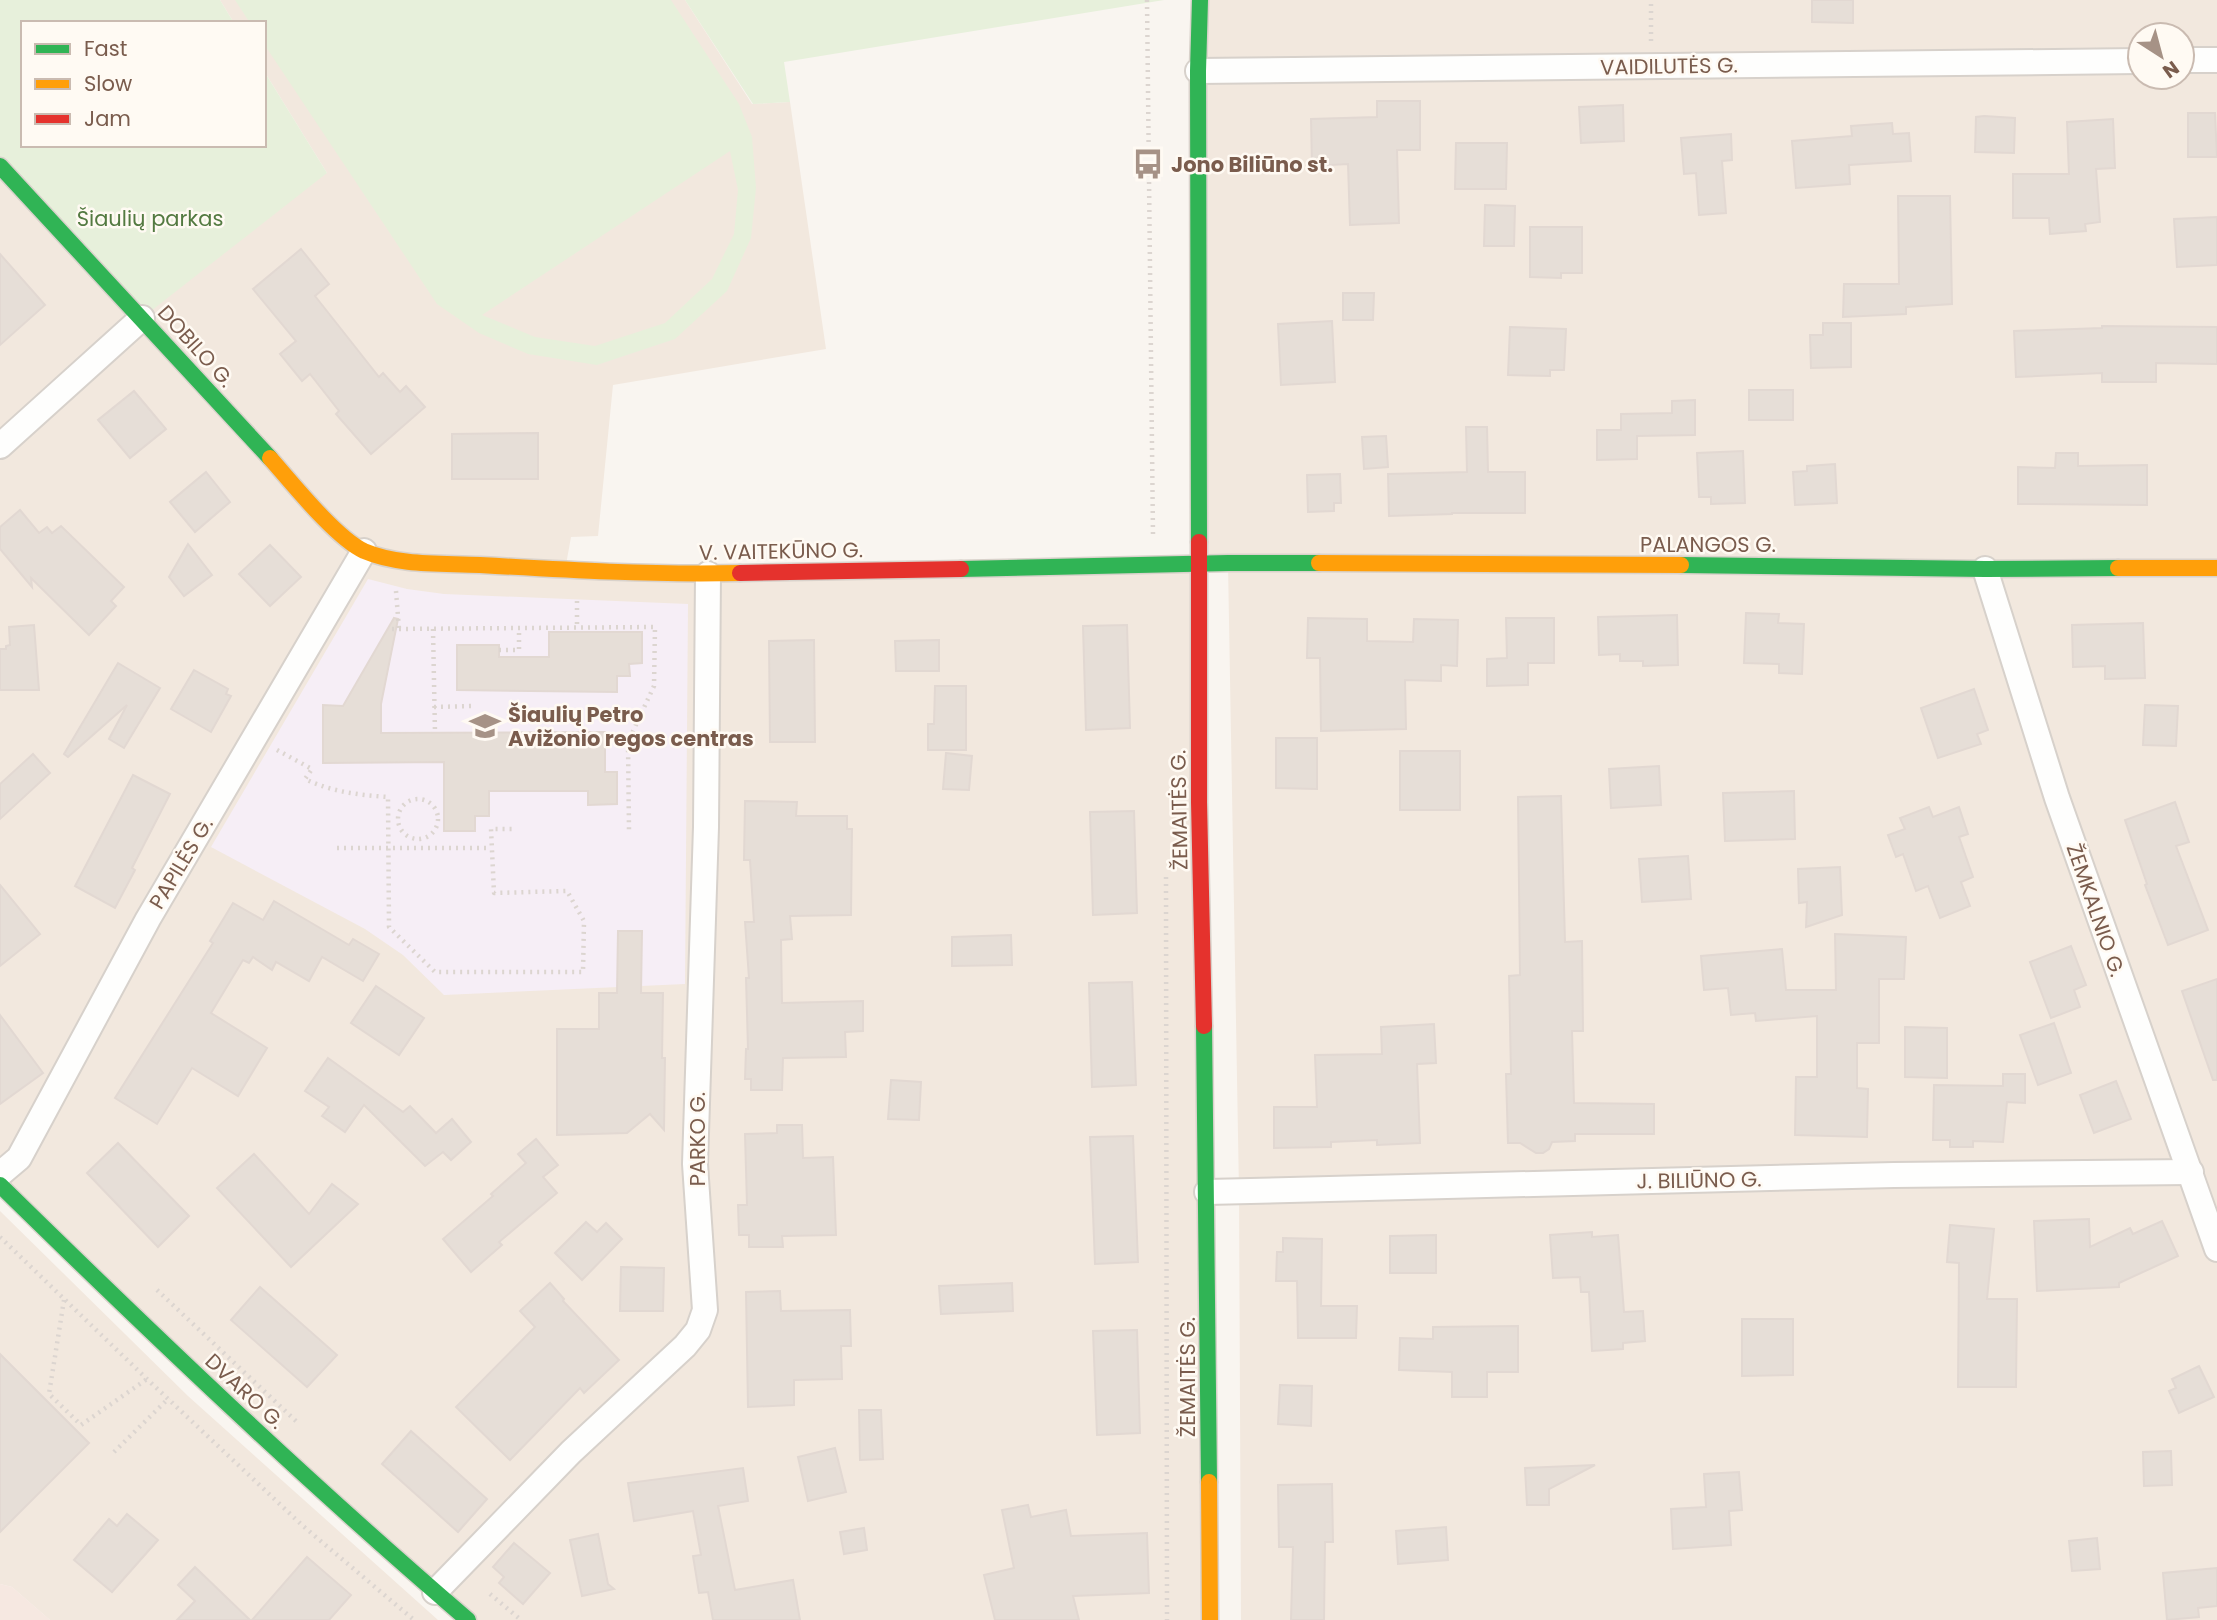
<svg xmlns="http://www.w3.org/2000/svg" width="2217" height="1620" font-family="Poppins,sans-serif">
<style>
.residential{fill:#f2e8de;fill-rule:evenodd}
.commercial{fill:#f6e8e1}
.education{fill:#f6eef6}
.green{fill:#e7f0db;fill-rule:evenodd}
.building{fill:#e6ded7;stroke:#e2d8d2;stroke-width:2}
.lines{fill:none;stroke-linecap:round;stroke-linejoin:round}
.street-casing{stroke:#d7d1cb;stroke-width:28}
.fast-casing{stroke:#d9d2cb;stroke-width:19}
.slow-casing{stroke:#d9d2cb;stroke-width:19}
.jam-casing{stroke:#d9d2cb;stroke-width:19}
.path{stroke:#dcd5d0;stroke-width:4.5;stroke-dasharray:2 5;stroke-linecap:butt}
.street{stroke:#fefefd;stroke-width:24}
.fast{stroke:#30b455;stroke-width:16}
.slow{stroke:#ff9f0a;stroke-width:16}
.jam{stroke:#e5322d;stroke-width:16}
.labels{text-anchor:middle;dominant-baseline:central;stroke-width:5;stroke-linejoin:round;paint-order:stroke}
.street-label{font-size:21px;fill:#7a5c4d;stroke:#fffaf3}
.poi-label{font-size:21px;font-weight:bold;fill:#7a5c4d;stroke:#fffaf3;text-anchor:start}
.park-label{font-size:21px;fill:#537a41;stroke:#fffaf3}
</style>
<rect width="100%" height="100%" fill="#f9f5f0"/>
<!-- residential -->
<g class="residential">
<path d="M220,0H685L752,104L790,102L826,349L613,385L598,536L571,537L565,570L1199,564L1200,0H2217V1620H1241L1239,1192L1228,564H1200L1210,1620H468L0,1185V166L327,173L264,71V23H234ZM2140,35H2182V77H2140Z"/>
<path d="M0,1211L188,1396L438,1620H50L12,1587L0,1584Z"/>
</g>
<!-- commercial -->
<path class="commercial" d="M0,1584L12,1587L50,1620H0Z"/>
<!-- education -->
<path class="education" d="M368,579L407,589L444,594L688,604L685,984L444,995L403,955L365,929L211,847Z"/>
<!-- green -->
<g class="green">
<path d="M0,0H220L234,23H23V145H264V71L327,173L142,318L0,166Z"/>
<path d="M235,0H671L739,104L752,137L756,188L751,238L727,291L675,339L597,365L528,354L479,333L437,304L264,44V23H250ZM730,151L738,190L734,234L712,279L665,323L595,346L535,337L482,315Z"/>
<path d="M685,0H1164L784,62L790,102L753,104Z"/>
</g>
<!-- building -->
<g class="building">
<path d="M1812,0H1853V23L1812,22Z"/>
<path d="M1377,101H1420V150H1397L1399,223L1350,225L1348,164L1312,166L1311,119L1377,117Z"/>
<path d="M1623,105L1624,141L1581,143L1579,107Z"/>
<path d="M2188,113H2215L2217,157H2188Z"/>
<path d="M1984,116L2015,118L2014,153L1975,152L1976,117Z"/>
<path d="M2113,119L2115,168L2096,169L2100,222L2085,224L2086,231L2050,234L2049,218H2013V174H2069L2067,122Z"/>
<path d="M1892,123L1893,134L1909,133L1911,161L1849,165L1850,184L1796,188L1792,141L1852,136L1851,126Z"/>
<path d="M1731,134L1732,160L1722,161L1726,213L1699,215L1696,173L1684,174L1681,138Z"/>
<path d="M1456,143H1507L1506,189H1455Z"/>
<path d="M1898,196H1950L1952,304L1906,307V314L1843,317L1844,284H1899Z"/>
<path d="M1485,205L1515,206L1514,246H1484Z"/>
<path d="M2217,217V265L2177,267L2174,219Z"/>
<path d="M1530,227H1582V273H1561V278L1530,277Z"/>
<path d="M301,249L329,284L315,296L379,377L383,373L400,392L406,386L425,407L371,454L336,414L339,411L310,374L302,381L280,354L296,341L253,289Z"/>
<path d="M0,254L45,305L0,345Z"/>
<path d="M1343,293H1374L1373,320H1343Z"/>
<path d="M1332,321L1335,382L1281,385L1278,324Z"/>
<path d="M1823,323H1851V367L1811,368L1810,335H1823Z"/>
<path d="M2102,326L2217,327V364L2156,363V382H2102V373L2016,377L2014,331L2102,328Z"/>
<path d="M1510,327L1566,329L1564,370H1550V376L1508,375Z"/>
<rect x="1749" y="390" width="44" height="30"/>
<path d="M134,391L166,429L130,458L98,420Z"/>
<path d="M1695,400V435L1637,436V459L1597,460V430H1621V414L1672,413V401Z"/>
<path d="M1466,427H1487L1488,472H1525V513H1452V514L1389,516L1388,474L1467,472Z"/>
<path d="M538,433V479H452V434Z"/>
<path d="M1386,436L1388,467L1364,469L1362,437Z"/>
<path d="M1743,451L1745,503L1711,504V497H1699L1697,453Z"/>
<path d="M2056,453H2078V466L2147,465V505L2018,504V467L2055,468Z"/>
<path d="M1835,464L1837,503L1795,505L1793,472L1807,471V466Z"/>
<path d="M206,472L230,502L195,532L170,502Z"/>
<path d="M1340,474L1341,503H1334V511L1308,512L1307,475Z"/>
<path d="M20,510L39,533L47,527L52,533L61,526L124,587L111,601L116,606L89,635L31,578L32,587L0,549V527Z"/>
<path d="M188,544L212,575L184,596L169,577Z"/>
<path d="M270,545L301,577L270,606L239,574Z"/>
<path d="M1746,613L1779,614L1778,623L1804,624L1802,674L1779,673V664L1744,663Z"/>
<path d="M1677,615L1678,665L1643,666V661H1620V654L1599,655L1598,617Z"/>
<path d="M394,618L398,619L381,704V733L605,732V772H617V804L588,805V791H489V816H475V831H444V762L323,763V705L343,706Z"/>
<path d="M1308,618L1367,619V641L1413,642L1414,619L1458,620L1457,666L1441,665V681L1405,680L1406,729L1321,731L1320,658H1307Z"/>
<path d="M1506,618H1554V663H1528V685L1487,686V659L1507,658Z"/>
<path d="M2143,623L2145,678L2105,679V666L2073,667L2072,625Z"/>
<path d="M34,625L39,690H0V649H6V646L10,645L9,627Z"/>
<path d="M1127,625L1130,728L1086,730L1083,626Z"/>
<path d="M549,632H642V663L629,664L630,676H617V692L457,690V645H499V657H549Z"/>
<path d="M814,640L815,742H770L769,641Z"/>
<path d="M939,640V671H896L895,641Z"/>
<path d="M118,663L160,688L124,748L109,739L127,705L68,757L64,754Z"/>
<path d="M194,670L228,689L226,694L231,696L211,732L171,709Z"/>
<path d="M935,686H966V750H928V724H934Z"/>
<path d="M1974,689L1988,730L1977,734L1981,744L1938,758L1921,708Z"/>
<path d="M2145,705L2178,706L2176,746L2143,745Z"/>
<path d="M1276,738H1317V789L1276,788Z"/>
<rect x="1400" y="751" width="60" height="59"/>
<path d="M946,753L972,756L969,790L943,789Z"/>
<path d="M33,754L50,773L0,819V784Z"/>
<path d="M1659,766L1661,805L1611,808L1609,769Z"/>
<path d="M133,775L170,794L132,868L135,870L115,908L75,886Z"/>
<path d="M1794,791L1795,839L1725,841L1723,793Z"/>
<path d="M1561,796L1565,942L1582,941L1583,1031H1572L1574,1103L1654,1104V1134H1575V1141L1552,1142L1549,1149L1543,1153H1536L1520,1143H1508L1506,1074H1511L1509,976L1520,975L1518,797Z"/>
<path d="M745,801L797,802L796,816H847V829H852L851,915L790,916L792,939L781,940L782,1003L863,1001V1031L845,1032L846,1057L783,1058L782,1090H751V1079H745L746,1049H748L746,978H749L745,922H754L750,860H744Z"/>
<path d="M2175,802L2189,842L2176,846L2208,930L2168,945L2145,885L2147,884L2125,820Z"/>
<path d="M1929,807L1933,817L1959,807L1968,834L1959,837L1973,877L1961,882L1970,906L1940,918L1928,886L1916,891L1903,854L1896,857L1888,835L1905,829L1900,818Z"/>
<path d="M1134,811L1137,913L1093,915L1090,812Z"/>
<path d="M1688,856L1691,899L1642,902L1639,859Z"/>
<path d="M1840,867L1842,915L1806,927L1807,902L1799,903L1798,869Z"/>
<path d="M0,885L40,934L0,966Z"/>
<path d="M274,901L349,945L353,939L379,954L363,981L322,957L309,981L276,962L272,970L253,957L249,963L243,960L211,1013L267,1048L238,1096L192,1068L157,1124L115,1098L213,943L210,941L233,903L263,920Z"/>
<path d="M618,931H642L641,993H663L662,1058H665L664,1130L650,1114L627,1133L557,1135V1029H599V993H617Z"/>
<path d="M1835,934L1906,937L1904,979H1879V1043H1857V1088L1868,1089L1867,1137L1795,1135L1796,1077H1817V1016L1756,1021L1755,1013L1731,1015L1728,988L1704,990L1701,956L1782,949L1786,990H1836Z"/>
<path d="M1011,935L1012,965L952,966V937Z"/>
<path d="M2071,946L2086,985L2074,990L2080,1007L2051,1018L2030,962Z"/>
<path d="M2217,979V1080H2213L2182,991Z"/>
<path d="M1132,982L1136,1085L1092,1087L1089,983Z"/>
<path d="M376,986L424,1018L399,1055L351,1023Z"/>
<path d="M0,1015L43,1073L0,1104Z"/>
<path d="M2054,1023L2071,1073L2038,1085L2020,1035Z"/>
<path d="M1434,1024L1436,1063L1417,1064L1420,1143L1377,1145V1140L1331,1142V1147L1274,1148V1107H1317L1315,1055L1382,1054L1381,1027Z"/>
<path d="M1905,1027L1947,1028V1078L1905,1077Z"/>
<path d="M328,1058L403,1112L410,1106L436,1133L452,1119L471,1142L451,1160L443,1152L425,1166L364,1105L345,1132L322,1116L329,1107L305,1091Z"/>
<path d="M2003,1074H2025V1103L2007,1102L2003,1142L1973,1141V1147H1950V1140H1933L1934,1085L2003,1086Z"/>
<path d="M891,1080L921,1082L919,1120L888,1119Z"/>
<path d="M2116,1081L2131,1119L2094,1133L2080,1095Z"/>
<path d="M777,1125H802L803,1158L833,1157L836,1235L782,1236L783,1247H749V1235H739L738,1205H747L745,1134L777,1133Z"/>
<path d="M1133,1136L1138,1262L1095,1264L1090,1137Z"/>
<path d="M536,1139L558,1165L543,1177L557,1193L499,1242L502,1245L471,1272L443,1239L493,1196L491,1194L526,1163L518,1154Z"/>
<path d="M118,1143L189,1216L158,1247L87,1173Z"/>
<path d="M254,1154L309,1214L332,1184L358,1204L291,1267L217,1188Z"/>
<path d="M2089,1219L2090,1247L2130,1228L2133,1234L2162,1221L2178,1256L2119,1283V1287L2037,1291L2034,1221Z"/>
<path d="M586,1222L597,1232L606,1223L622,1239L582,1280L555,1253Z"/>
<path d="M1950,1225L1994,1229L1987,1299H2017L2016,1387H1958L1959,1263L1947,1262Z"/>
<path d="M1592,1232V1237L1618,1235L1624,1312L1643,1311L1645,1341L1623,1343V1349L1592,1351L1589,1292H1581L1580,1277L1553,1278L1550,1235Z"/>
<path d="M1436,1235V1273H1390V1236Z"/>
<path d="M1283,1238L1322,1239L1321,1306H1357L1356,1338H1298L1297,1281H1276L1277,1252H1283Z"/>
<path d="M621,1267L664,1268L663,1311H620Z"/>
<path d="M550,1283L564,1299L563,1301L619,1360L584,1393L580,1388L510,1460L456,1407L535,1327L520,1311Z"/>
<path d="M1012,1283L1013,1311L941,1314L939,1286Z"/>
<path d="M260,1287L337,1355L307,1387L231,1320Z"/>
<path d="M780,1291L781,1311L850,1310L851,1346H841L842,1379L794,1380V1405L748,1407L746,1292Z"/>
<path d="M1742,1319H1793V1375L1742,1376Z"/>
<path d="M1518,1326V1372H1487V1397H1452V1372L1399,1370L1400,1338L1433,1339V1327Z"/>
<path d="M1137,1330L1140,1433L1097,1435L1093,1331Z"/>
<path d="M0,1354L89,1443L0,1532Z"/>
<path d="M2199,1366L2214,1397L2179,1413L2169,1391L2176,1388L2172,1379Z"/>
<path d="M1280,1385L1312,1386L1311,1426L1278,1424Z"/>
<path d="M859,1410H881L883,1459L860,1460Z"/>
<path d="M411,1431L487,1499L458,1532L382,1464Z"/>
<path d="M835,1448L846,1492L808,1501L798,1457Z"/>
<path d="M2171,1451L2172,1485L2144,1486L2143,1452Z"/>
<path d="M1595,1465L1549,1489V1505H1527L1525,1468Z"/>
<path d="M743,1468L748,1501L718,1506L735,1590L793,1580L800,1620H713L708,1592L699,1593L693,1556L701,1555L693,1511L634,1521L628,1483Z"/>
<path d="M1739,1472L1742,1510L1729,1511L1731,1545L1673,1549L1671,1509L1706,1507L1704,1474Z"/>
<path d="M1332,1484L1333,1542H1325L1324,1620H1291L1293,1547H1279L1278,1485Z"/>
<path d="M1028,1505L1031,1517L1066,1510L1071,1536L1147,1533L1149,1593L1073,1596L1079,1620H995L984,1575L1014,1568L1002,1510Z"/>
<path d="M127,1514L158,1540L112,1592L74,1560L109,1519L117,1526Z"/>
<path d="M1446,1527L1448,1560L1398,1564L1396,1531Z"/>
<path d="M864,1528L867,1550L844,1554L840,1532Z"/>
<path d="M598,1534L608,1584L614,1589L582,1596L570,1540Z"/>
<path d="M2097,1538L2100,1569L2072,1571L2069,1541Z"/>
<path d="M514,1543L550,1573L523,1604L499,1583L504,1577L493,1567Z"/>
<path d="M307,1557L351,1595L329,1620H252Z"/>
<path d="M195,1567L250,1620H177L195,1601L178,1585Z"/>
<path d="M2217,1568V1606L2198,1608L2199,1617L2167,1620L2163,1573Z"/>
</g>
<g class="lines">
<!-- street casing -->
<g class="street-casing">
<g id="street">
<path d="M2182,60H2217"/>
<path d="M1198,71L2140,61"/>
<path d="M0,446L142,318"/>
<path d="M1985,569L2057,798L2217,1249"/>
<path d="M0,1174L19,1158L148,919L364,551"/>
<path d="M1207,1192L1894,1175L2191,1172"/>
<path d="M435,1592L571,1452L685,1346L698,1330L705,1310L695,1164L706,827L708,574"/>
</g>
</g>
<!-- fast casing -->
<g class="fast-casing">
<g id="fast">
<path d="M0,166L270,458"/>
<path d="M1199,542L1198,71L1200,0"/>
<path d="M1681,565L1985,569L2118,568"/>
<path d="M961,569L1228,563H1319"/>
<path d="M1204,1026L1209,1482"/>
<path d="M0,1185C152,1334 306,1481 468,1620"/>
</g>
</g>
<!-- slow casing -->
<g class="slow-casing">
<g id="slow">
<path d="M270,458C292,483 336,538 364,551C399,566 442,563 480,565C566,570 653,575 740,573"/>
<path d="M1319,563L1681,565"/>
<path d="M2118,568H2217"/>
<path d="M1209,1482L1210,1620"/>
</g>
</g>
<!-- jam casing -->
<g class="jam-casing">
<g id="jam">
<path d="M1199,542V802L1204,1026"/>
<path d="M740,573L961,569"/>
</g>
</g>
<!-- path -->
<g class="path">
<path d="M1147,0L1153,535"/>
<path d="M1651,41V0"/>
<path d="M396,591L399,629"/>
<path d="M577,601V628"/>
<path d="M392,629L655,627L654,686L628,742L629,830"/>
<path d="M433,629L435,733"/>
<path d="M499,650H519V628"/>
<path d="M434,707L472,706"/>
<path d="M277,750L312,769L305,779C332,792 359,795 388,797L389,927L435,972H583L584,921L567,891L494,893L491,829H513"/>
<circle cx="418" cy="819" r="20"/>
<path d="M337,848H490"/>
<path d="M1166,877L1167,1620"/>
<path d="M0,1237L149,1381L303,1526L414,1620"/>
<path d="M157,1290L298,1423"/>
<path d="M64,1300L49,1394L81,1425L147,1379"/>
<path d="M114,1452L169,1398"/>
<path d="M490,1594L521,1620"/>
</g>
<!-- street -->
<use href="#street" class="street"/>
<!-- fast -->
<use href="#fast" class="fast"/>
<!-- slow -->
<use href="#slow" class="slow"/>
<!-- jam -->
<use href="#jam" class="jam"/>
</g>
<!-- icons -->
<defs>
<g id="bus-bare" transform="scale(2.415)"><path d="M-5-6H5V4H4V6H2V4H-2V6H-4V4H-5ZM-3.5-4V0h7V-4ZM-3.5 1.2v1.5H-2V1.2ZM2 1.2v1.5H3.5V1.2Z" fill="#a69286" stroke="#fffaf3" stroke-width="2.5" paint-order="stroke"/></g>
<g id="school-bare" transform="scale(2.415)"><path d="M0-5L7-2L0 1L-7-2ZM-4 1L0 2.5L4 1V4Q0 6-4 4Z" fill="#a69286" stroke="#fffaf3" stroke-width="2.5" paint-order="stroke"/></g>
</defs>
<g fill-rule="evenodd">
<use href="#bus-bare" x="1148" y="164"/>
<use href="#school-bare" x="485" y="726"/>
</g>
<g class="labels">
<!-- street labels -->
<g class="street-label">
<text transform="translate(1669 66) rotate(-1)">VAIDILUTĖS G.</text>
<text transform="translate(196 346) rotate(48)">DOBILO G.</text>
<text x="1708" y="544">PALANGOS G.</text>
<text transform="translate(781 551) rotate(-1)">V. VAITEKŪNO G.</text>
<text transform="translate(1179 810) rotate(-91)">ŽEMAITĖS G.</text>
<text transform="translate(181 863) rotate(-59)">PAPILĖS G.</text>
<text transform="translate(2096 910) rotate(71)">ŽEMKALNIO G.</text>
<text transform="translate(697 1139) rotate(-90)">PARKO G.</text>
<text transform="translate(1699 1180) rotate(-1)">J. BILIŪNO G.</text>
<text transform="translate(1187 1377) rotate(-90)">ŽEMAITĖS G.</text>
<text transform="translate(245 1391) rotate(43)">DVARO G.</text>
</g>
<!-- poi labels -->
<g class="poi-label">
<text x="1171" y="164">Jono Biliūno st.</text>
<text x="508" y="714">Šiaulių Petro<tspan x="508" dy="24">Avižonio regos centras</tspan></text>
</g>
<!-- park labels -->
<g class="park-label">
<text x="150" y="218">Šiaulių parkas</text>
</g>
</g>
<!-- legend -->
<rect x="21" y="21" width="245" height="126" fill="#fffaf3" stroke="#cabbb1" stroke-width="2"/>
<rect x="35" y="44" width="35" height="10" fill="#30b455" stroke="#cabbb1" stroke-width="2"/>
<text x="84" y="56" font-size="21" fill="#7a5c4d">Fast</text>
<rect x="35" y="79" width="35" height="10" fill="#ff9f0a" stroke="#cabbb1" stroke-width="2"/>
<text x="84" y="91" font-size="21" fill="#7a5c4d">Slow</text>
<rect x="35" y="114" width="35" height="10" fill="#e5322d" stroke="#cabbb1" stroke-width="2"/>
<text x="84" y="126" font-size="21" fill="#7a5c4d">Jam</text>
<!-- north arrow -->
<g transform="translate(2161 56) rotate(144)"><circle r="33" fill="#fffaf3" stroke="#cabbb1" stroke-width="2"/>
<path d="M0-5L12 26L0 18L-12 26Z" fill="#a69286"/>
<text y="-10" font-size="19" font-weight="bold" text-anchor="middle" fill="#7a5c4d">N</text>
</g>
</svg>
